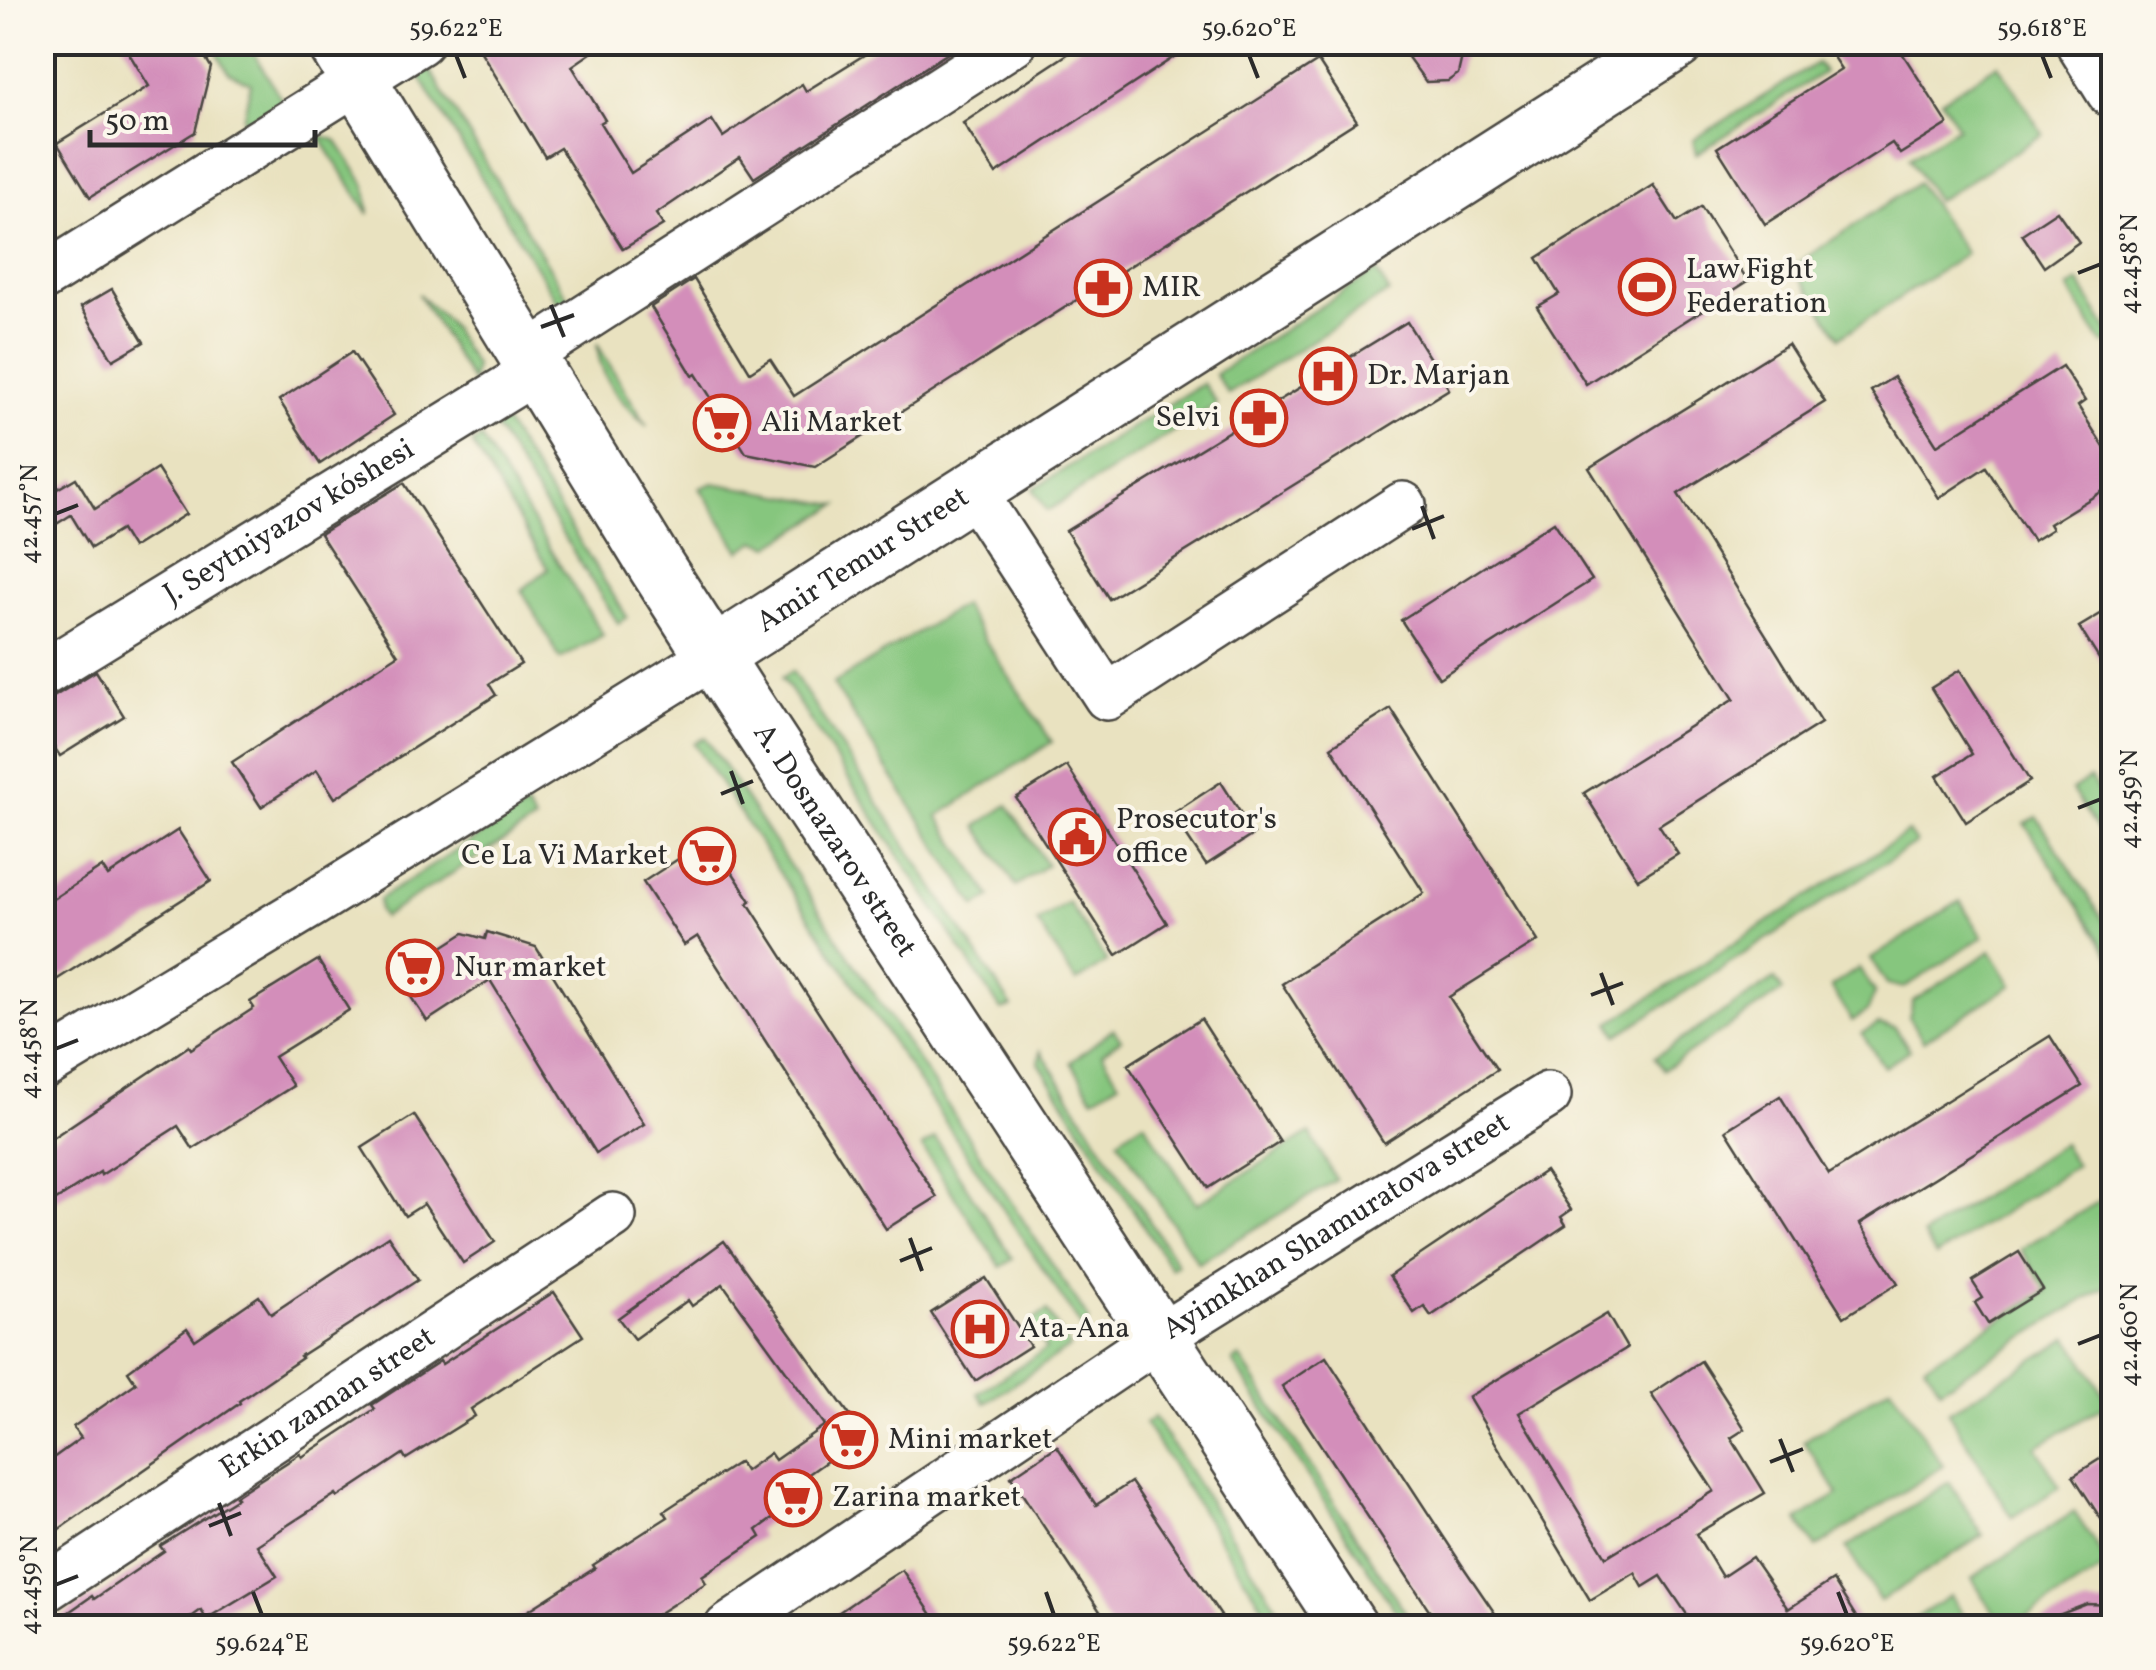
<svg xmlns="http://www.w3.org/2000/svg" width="2156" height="1670" font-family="Vollkorn,serif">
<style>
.green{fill:#86c67e;stroke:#587854;stroke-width:2.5}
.building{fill:#d38eba}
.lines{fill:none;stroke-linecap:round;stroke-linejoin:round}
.minor-casing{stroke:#484641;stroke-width:50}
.major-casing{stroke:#484641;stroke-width:60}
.minor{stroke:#fff;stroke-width:45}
.major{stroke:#fff;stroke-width:55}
.ticks{fill:none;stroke:#2b2b2b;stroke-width:4}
.labels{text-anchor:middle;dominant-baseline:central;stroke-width:8;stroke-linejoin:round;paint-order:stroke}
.poi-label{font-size:30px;fill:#2b2b2b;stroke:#fbf7ec;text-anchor:start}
.street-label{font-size:30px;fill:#2b2b2b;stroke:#fbf7ec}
.neatline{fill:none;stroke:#2b2b2b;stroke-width:4}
.ticks-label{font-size:25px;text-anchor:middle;fill:#2b2b2b}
</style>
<rect width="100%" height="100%" fill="#fbf7ec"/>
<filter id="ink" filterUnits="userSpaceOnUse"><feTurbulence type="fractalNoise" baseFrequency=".01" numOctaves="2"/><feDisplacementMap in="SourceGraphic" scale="20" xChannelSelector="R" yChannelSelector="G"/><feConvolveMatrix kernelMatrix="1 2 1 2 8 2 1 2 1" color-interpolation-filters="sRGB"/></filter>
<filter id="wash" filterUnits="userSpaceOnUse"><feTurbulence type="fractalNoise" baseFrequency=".0048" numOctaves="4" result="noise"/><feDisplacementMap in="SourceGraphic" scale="40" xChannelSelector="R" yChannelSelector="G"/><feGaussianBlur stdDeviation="2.25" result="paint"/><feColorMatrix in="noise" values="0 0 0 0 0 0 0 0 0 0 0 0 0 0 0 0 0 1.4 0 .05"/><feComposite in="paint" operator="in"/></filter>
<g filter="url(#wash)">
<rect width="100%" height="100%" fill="#e9e2c0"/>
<!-- green -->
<g class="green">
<path d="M212,43H248L285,105L248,129L243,119L251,83L229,73Z"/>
<path d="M423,59L576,311L561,308L413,66Z"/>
<path d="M1817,63L1824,72L1696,154L1693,140Z"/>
<path d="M1998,64L2043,134L1937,201L1909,158L1958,127L1941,100Z"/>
<path d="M318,135L336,140L366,186L369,214Z"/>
<path d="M1918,183L1966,254L1840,337L1793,266Z"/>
<path d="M1376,271L1389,292L1228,394L1215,374Z"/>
<path d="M2079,282L2113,338L2103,345L2068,288Z"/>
<path d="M418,294L447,321L475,366L472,382Z"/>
<path d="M597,344L647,426C622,403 599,380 597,344Z"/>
<path d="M1203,383L1217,404L1047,511L1033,489Z"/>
<path d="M500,415L627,617L618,623L491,421Z"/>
<path d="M481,438L603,635L560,659L522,590L548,569L472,443Z"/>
<path d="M713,483L837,505H838L770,546L757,541L740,551L700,488Z"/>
<path d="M962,605L1052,742L938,816L991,897L976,907L833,684Z"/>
<path d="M792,671L1012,1007L1001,1010L782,678Z"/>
<path d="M705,737L1089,1320L1082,1328L694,744Z"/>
<path d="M2090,778L2113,814V853L2072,790Z"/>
<path d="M1008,805L1047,865L1016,886L977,826Z"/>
<path d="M526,807L535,821L383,917L379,910V899Z"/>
<path d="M2037,817L2113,935V960L2025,824Z"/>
<path d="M1908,832L1916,843L1618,1035L1610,1023Z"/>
<path d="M1960,901L1983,937L1904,988L1887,984L1871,959Z"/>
<path d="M1068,902L1107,962L1076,982L1037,922Z"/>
<path d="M1991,951L2012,985L1923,1041L1909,1018L1913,1001Z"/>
<path d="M1859,968L1875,992L1868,1010L1852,1021L1831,987Z"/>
<path d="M1775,979L1783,991L1663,1070L1655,1057Z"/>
<path d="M1878,1024L1895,1028L1910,1050L1884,1067L1862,1034Z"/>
<path d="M1113,1029L1121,1039L1102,1053L1119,1082L1093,1098L1071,1062Z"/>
<path d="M1041,1051L1177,1264L1171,1269L1039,1063Z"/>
<path d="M1144,1122L1197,1204L1310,1133L1336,1180L1198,1263L1118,1139Z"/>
<path d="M935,1138L1013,1259L1001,1267L922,1147Z"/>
<path d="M2062,1144L2076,1165L1936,1256L1923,1235Z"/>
<path d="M2103,1199L2113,1216V1282L1940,1389L1925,1365L2047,1291L2021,1249Z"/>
<path d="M1047,1311L1070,1347L985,1403L978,1393L1046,1349L1029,1323Z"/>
<path d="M2069,1338L2109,1403L2036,1447L2060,1487L2012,1517L1948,1412Z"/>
<path d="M1240,1357L1415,1627H1406L1233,1362Z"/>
<path d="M1891,1386L1943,1466L1816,1548L1798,1520L1838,1494L1804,1441Z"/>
<path d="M1154,1417L1290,1627H1276L1145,1424Z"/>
<path d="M1949,1482L1983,1535L1880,1601L1846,1548Z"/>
<path d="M2074,1512L2109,1565L2011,1627H2003L1972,1578Z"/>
<path d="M1950,1596L1970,1627H1902Z"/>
</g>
<g id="blocks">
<!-- building -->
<g class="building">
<path d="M122,42H196L211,67L195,132L90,197L57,143L149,86Z"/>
<path d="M475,42H607L572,66L605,120L600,123L631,173L712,120L723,137L802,84L806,91L885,42H965L754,178L740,157L656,214L663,225L623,249L560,148L545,157Z"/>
<path d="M1086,42H1197L996,174L963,123Z"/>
<path d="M1397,42H1456L1463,52L1458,74L1448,81L1426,82Z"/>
<path d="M1849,42H1895L1948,124L1900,154L1892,143L1765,224L1717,148L1841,69L1831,54Z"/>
<path d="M1318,61L1357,121L815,467L746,453L696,374L693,376L651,307L694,279L750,372L770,359L794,396Z"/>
<path d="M1653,185L1677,222L1701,207L1748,281L1586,384L1537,307L1559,294L1537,258Z"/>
<path d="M2057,211L2079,242L2044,267L2022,234Z"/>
<path d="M112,289L144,342L113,360L81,307Z"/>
<path d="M1407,322L1449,389L1109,599L1066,531Z"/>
<path d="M1788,344L1825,402L1678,494L1821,723L1659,825L1678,854L1638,879L1584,793L1734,699L1589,468Z"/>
<path d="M352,352L394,415L320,464L279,400Z"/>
<path d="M2062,366L2085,401L2078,406L2114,463V484L2049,524L2052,529L2033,541L1986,467L1939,498L1871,391L1894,377L1937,445Z"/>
<path d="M157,469L186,514L132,548L121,530L91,548L71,515L42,533V498L76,478L95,509Z"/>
<path d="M404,483L521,664L489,684L496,695L335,798L317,770L261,807L232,762L398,655L320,534Z"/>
<path d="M1554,522L1592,580L1439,678L1401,620Z"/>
<path d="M2114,606V683L2079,627Z"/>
<path d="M1960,670L2030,781L1966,822L1937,776L1972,754L1931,688Z"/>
<path d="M96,671L124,716L60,756L42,729V704Z"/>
<path d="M1391,709L1538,941L1449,997L1497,1070L1384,1143L1282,984L1424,893L1331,747Z"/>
<path d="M1067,766L1167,923L1117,955L1016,798Z"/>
<path d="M1221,782L1254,834L1206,865L1172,814Z"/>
<path d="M178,830L211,881L42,989V906L102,867L108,876Z"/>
<path d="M704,842L715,844L722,856L751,901L748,903L937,1197L886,1229L698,936L684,945L643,882Z"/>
<path d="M487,932L536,947L644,1124L596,1153L490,980L427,1021L397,976L464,933L485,939Z"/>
<path d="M318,960L349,1010L274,1057L293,1086L193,1149L178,1126L101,1175L100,1172L42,1209V1145L189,1046L191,1049L254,1008L250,1002Z"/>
<path d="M1201,1019L1280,1142L1208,1188L1128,1065Z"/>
<path d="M2050,1036L2082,1086L1860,1224L1898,1283L1844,1317L1726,1130L1780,1096L1829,1174Z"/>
<path d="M414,1115L495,1242L463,1263L424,1204L405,1216L362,1148Z"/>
<path d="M1545,1171L1571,1210L1561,1217L1566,1225L1431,1316L1424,1306L1414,1313L1389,1276Z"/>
<path d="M388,1236L418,1280L300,1356L302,1358L239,1401L240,1403L42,1541V1466L81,1438L73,1427L136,1383L128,1371L187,1328L195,1340L259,1296L271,1314Z"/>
<path d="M724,1241L864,1435L793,1485L802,1497L757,1530L761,1537L702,1576L706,1583L636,1628H501L595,1568L593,1565L668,1517L664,1511L739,1462L745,1471L770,1453L775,1460L825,1425L723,1284L692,1306L688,1300L634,1339L618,1318Z"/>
<path d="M2019,1252L2043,1290L1988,1324L1975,1303L1983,1298L1972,1281Z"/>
<path d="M986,1278L1030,1346L975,1381L931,1313Z"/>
<path d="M554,1292L583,1336L471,1409L475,1416L406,1459L403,1454L338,1497L336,1494L257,1545L277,1576L206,1619L201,1610L176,1628H46L92,1596L94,1599L164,1551L160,1546L237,1498L235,1496L300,1454L302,1457L375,1409L372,1405L437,1363L440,1361L442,1364Z"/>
<path d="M1607,1314L1627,1348L1519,1413L1606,1557L1714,1491L1651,1394L1701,1361L1745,1429L1731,1438L1765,1493L1696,1534L1722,1577L1752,1557L1788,1609L1833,1580L1863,1628H1696L1661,1576L1643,1587L1635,1573L1590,1600L1468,1397Z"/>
<path d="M1326,1357L1464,1568L1505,1628H1441L1282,1386Z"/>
<path d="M1057,1446L1096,1505L1131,1482L1221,1616L1203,1628H1111L1011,1477Z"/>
<path d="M2114,1450V1539L2073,1476Z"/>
<path d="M902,1570L941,1628H816L874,1588Z"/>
<path d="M2087,1604L2114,1605V1628H2031L2030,1626Z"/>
</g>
</g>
</g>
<g filter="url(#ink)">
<use href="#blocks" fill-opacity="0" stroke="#484641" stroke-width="2.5"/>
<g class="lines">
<!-- minor casing -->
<g class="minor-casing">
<g id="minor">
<path d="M42,278L420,42"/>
<path d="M528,355L1014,42"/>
<path d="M973,491L1107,697L1403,505"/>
<path id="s1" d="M42,674L537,370"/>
<path d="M42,1067L314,903L713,656"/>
<path id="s2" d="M42,1591L613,1216"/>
<path id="s3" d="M727,1628L1158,1338L1548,1095"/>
</g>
</g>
<!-- major casing -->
<g class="major-casing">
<g id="major">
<path id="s4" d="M335,42L656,566L738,694L1350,1628"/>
<path d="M2084,42L2114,90"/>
<path id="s5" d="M713,656L1676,42"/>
</g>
</g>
<!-- minor -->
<use href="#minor" class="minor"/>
<!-- major -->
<use href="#major" class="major"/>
</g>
</g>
<!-- ticks -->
<path class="ticks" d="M456,55L465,78M1249,55L1258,78M2042,55L2051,78M2078,273L2101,264M551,305L564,337M541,327L574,315M1422,506L1434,539M55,514L78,505M1412,529L1444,516M731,771L743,804M721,794L753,781M2078,808L2101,799M1601,973L1613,1005M1591,995L1623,983M55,1049L78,1040M910,1238L922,1271M900,1261L932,1248M2078,1344L2101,1335M1780,1439L1793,1472M1770,1462L1803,1449M219,1503L231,1536M209,1526L241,1513M55,1585L78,1576M253,1592L262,1615M1046,1592L1054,1615M1838,1592L1847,1615"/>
<!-- icons -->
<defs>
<g id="stadium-ring" transform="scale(2.875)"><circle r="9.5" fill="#fbf7ec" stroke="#c8321e" stroke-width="1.5"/><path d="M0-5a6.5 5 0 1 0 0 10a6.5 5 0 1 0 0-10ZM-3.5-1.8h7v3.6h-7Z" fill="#c8321e"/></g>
<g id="pharmacy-ring" transform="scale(2.875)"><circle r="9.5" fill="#fbf7ec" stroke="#c8321e" stroke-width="1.5"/><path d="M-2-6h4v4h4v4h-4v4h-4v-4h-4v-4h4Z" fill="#c8321e"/></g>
<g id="hospital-ring" transform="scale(2.875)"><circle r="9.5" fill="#fbf7ec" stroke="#c8321e" stroke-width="1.5"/><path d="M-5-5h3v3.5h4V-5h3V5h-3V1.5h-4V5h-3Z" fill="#c8321e"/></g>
<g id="supermarket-ring" transform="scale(2.875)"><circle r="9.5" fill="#fbf7ec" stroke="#c8321e" stroke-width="1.5"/><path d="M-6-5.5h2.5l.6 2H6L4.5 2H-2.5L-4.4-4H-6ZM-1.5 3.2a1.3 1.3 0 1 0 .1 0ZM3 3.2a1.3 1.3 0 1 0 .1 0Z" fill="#c8321e"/></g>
<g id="civic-ring" transform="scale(2.875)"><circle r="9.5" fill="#fbf7ec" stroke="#c8321e" stroke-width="1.5"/><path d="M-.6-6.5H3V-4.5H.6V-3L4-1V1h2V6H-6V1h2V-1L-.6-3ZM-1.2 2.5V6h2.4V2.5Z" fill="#c8321e"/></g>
</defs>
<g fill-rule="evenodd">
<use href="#stadium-ring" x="1647" y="287"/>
<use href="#pharmacy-ring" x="1103" y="288"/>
<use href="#hospital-ring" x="1328" y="376"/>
<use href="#pharmacy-ring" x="1259" y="418"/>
<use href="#supermarket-ring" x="722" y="423"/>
<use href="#civic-ring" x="1077" y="837"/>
<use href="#supermarket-ring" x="707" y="856"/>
<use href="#supermarket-ring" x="415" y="968"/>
<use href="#hospital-ring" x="980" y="1329"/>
<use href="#supermarket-ring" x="849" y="1440"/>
<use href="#supermarket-ring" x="793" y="1498"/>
</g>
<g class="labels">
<!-- poi labels -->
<g class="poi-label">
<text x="1686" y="270">Law Fight<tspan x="1686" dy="34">Federation</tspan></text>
<text x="1142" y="288">MIR</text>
<text x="1367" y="376">Dr. Marjan</text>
<text x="1220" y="418" text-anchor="end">Selvi</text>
<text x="761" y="423">Ali Market</text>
<text x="1116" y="820">Prosecutor's<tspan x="1116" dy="34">office</tspan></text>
<text x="668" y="856" text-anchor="end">Ce La Vi Market</text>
<text x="454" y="968">Nur market</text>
<text x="1019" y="1329">Ata-Ana</text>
<text x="888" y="1440">Mini market</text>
<text x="832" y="1498">Zarina market</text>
</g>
<!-- street labels -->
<g class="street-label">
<text stroke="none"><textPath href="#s1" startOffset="290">J. Seytniyazov kóshesi</textPath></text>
<text stroke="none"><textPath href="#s5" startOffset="178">Amir Temur Street</textPath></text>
<text stroke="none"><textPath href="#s4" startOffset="942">A. Dosnazarov street</textPath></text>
<text stroke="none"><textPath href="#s3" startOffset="730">Ayimkhan Shamuratova street</textPath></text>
<text stroke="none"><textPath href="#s2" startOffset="342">Erkin zaman street</textPath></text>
</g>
</g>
<!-- margin -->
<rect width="2156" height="1670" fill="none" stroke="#fbf7ec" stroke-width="110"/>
<!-- scale -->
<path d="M90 130v15h225v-15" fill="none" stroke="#2b2b2b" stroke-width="5"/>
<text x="105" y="130" font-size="30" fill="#2b2b2b" stroke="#fbf7ec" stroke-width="8" paint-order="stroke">50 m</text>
<rect x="55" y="55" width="2046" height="1560" class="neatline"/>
<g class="ticks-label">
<text x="456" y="36">59.622°E</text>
<text x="1249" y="36">59.620°E</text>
<text x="2042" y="36">59.618°E</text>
<text transform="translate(2128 264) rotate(-90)" y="9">42.458°N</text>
<text transform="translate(28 514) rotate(-90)" y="9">42.457°N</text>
<text transform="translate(2128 799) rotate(-90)" y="9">42.459°N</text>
<text transform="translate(28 1049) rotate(-90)" y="9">42.458°N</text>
<text transform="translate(2128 1335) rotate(-90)" y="9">42.460°N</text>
<text transform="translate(28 1585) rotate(-90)" y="9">42.459°N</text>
<text x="262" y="1651">59.624°E</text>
<text x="1054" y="1651">59.622°E</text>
<text x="1847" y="1651">59.620°E</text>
</g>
</svg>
